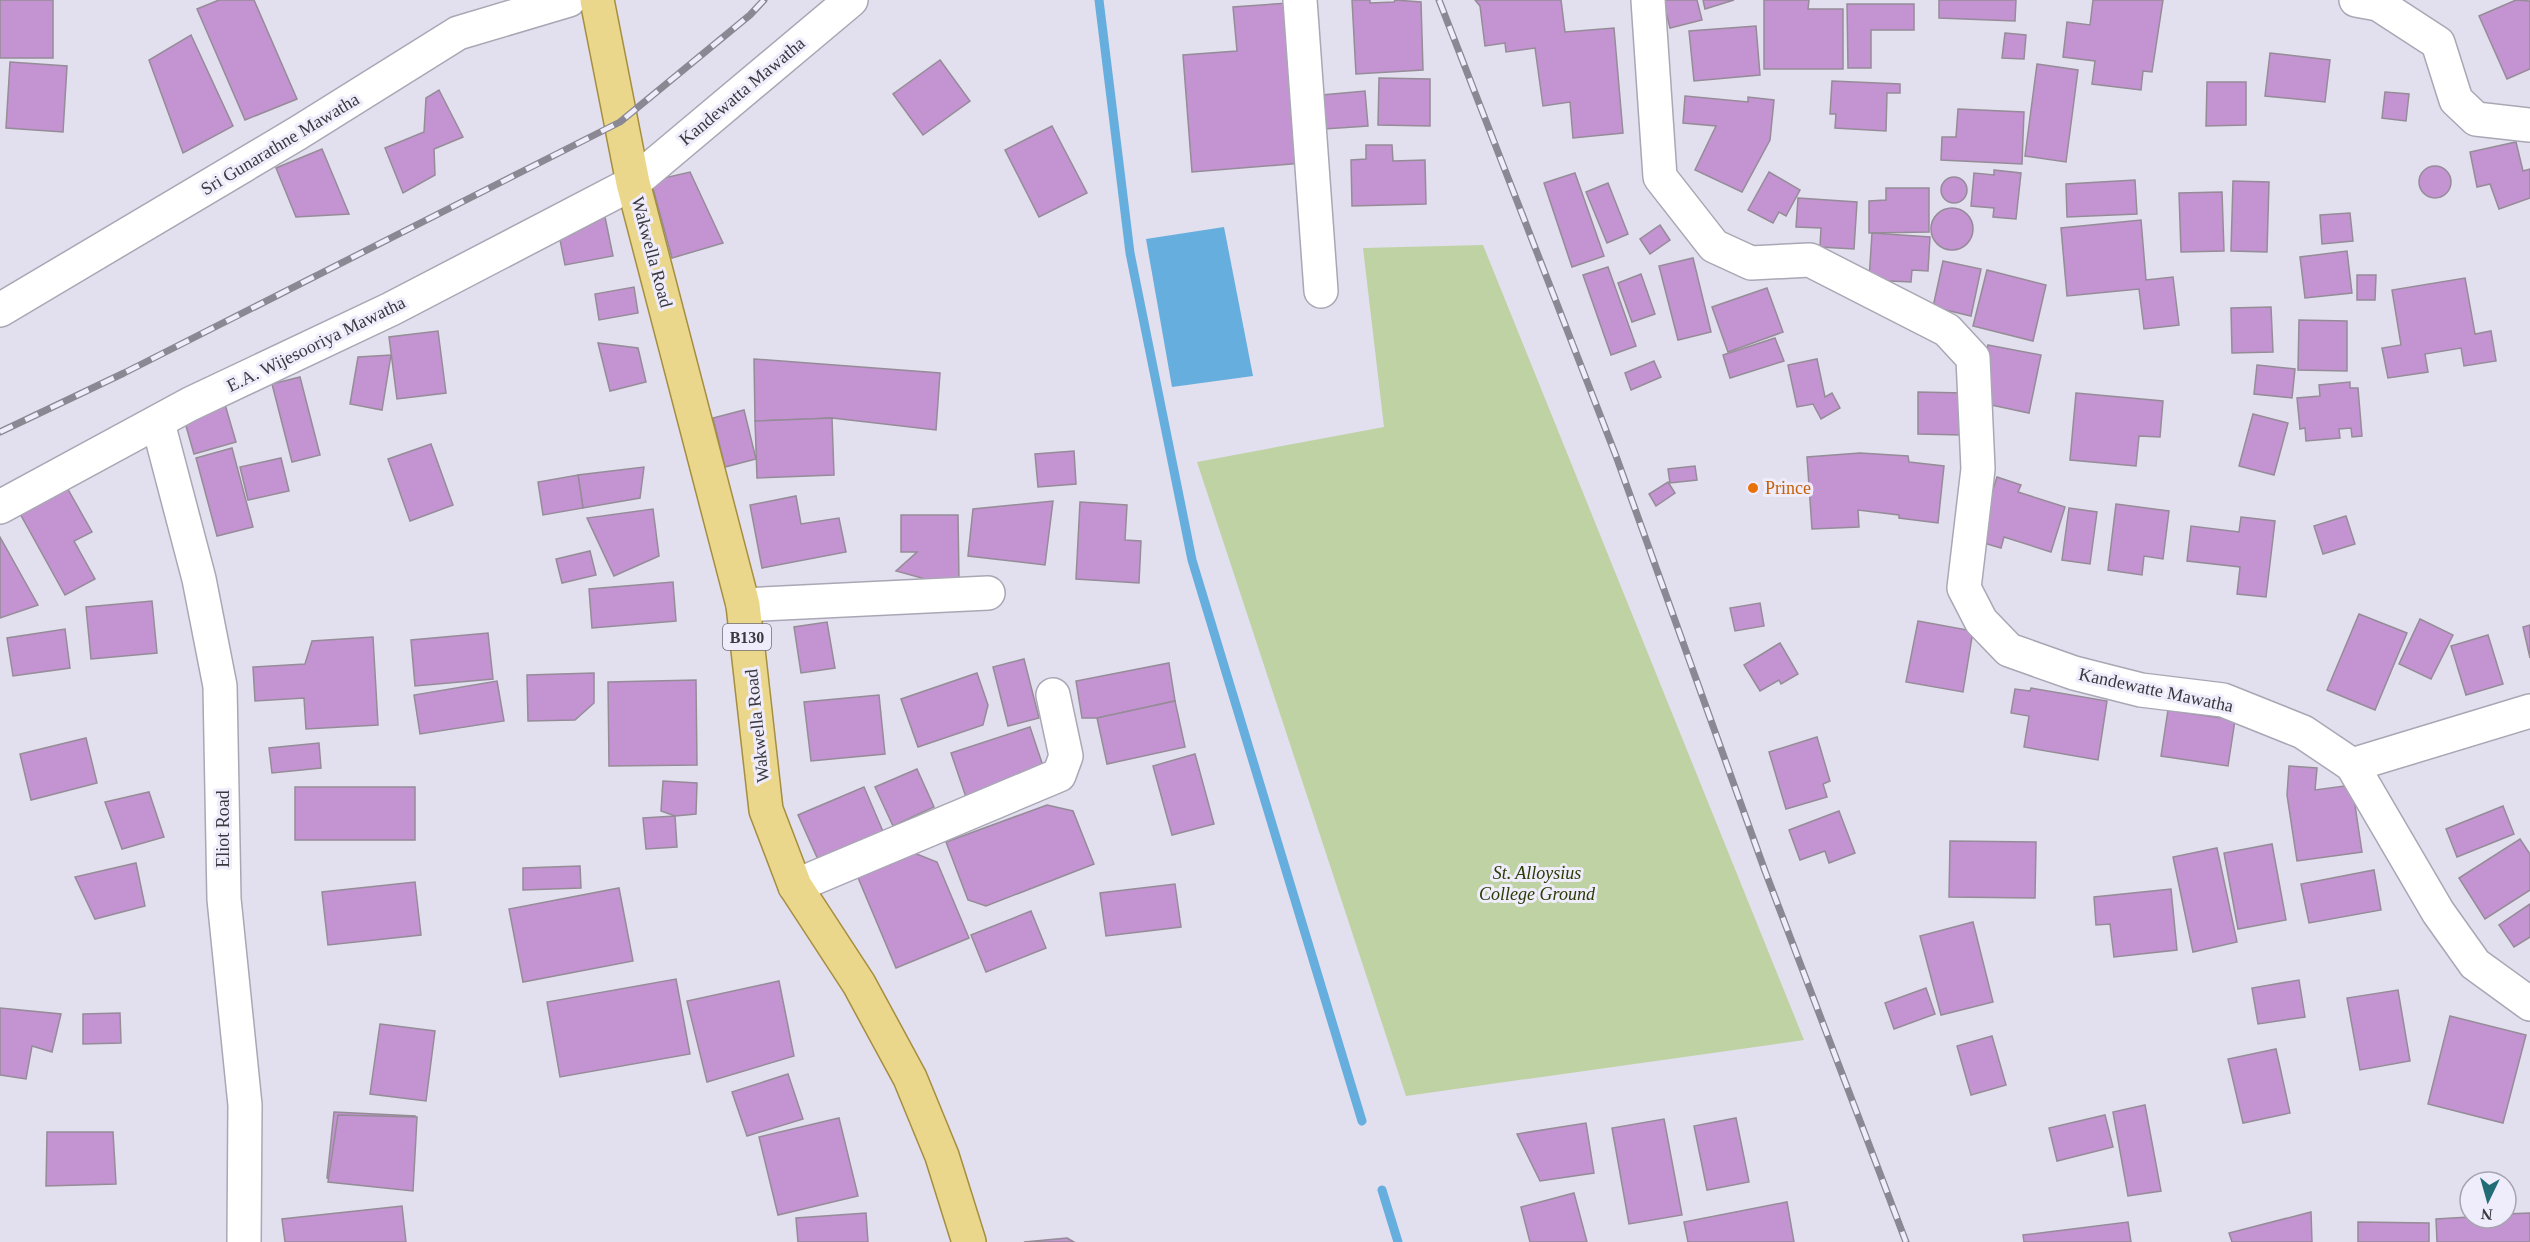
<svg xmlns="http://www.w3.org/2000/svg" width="2530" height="1242" font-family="Georgia,serif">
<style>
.green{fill:#bfd2a4}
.water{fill:#66aedd}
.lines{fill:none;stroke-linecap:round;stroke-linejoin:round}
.stream{stroke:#66aedd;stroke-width:9}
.building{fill:#c394d1;stroke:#958c98;stroke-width:1.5}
.minor-casing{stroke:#aaa7b5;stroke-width:36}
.major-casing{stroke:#a58e40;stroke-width:36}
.minor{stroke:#fff;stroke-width:33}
.major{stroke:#ebd78c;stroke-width:33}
.rail-casing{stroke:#8a8892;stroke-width:7}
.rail{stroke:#efecfb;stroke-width:4.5;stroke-dasharray:14;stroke-linecap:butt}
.food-dot{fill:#e8710a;stroke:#efecfb;stroke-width:2}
.labels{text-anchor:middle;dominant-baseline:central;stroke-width:6;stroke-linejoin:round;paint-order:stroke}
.shield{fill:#efecfb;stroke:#706f77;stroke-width:1.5}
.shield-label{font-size:16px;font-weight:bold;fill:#3a393f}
.street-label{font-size:18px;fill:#3a393f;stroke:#efecfb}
.food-label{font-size:18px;fill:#c56008;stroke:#efecfb;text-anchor:start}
.park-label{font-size:18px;font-style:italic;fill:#2b3b05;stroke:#efecfb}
</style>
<rect width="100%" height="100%" fill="#e2dfee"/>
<!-- green -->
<path class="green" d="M1483,245L1804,1040L1406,1096L1197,462L1384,427L1363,248Z"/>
<!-- water -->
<path class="water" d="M1224,227L1253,376L1172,387L1146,239Z"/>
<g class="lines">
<!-- stream -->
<g class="stream">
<path d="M1099,0L1130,253L1192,560L1362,1121"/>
<path d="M1382,1190L1398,1242"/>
</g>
</g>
<!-- building -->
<g class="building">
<rect x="0" y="0" width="53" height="58"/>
<path d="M219,0H254L297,99L245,120L197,9Z"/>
<path d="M1352,0H1370V3L1394,2L1395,0L1421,2L1423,70L1356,74Z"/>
<path d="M1475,0H1561L1565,32L1614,28L1623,133L1573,138L1570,102L1543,106L1535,48L1506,52L1505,43L1485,46L1480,6Z"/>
<path d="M1663,0H1697L1702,20L1670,28Z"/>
<path d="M1703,0H1734L1705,9Z"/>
<path d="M1764,0H1809L1808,9H1843V69H1764Z"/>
<path d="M1939,0H2016L2015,21L1939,18Z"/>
<path d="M2093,0H2163L2152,72L2143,71L2141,90L2092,84L2095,61L2063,57L2067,22L2090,25Z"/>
<path d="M2516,0L2530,1V69L2507,79L2479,16Z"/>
<path d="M1289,3L1303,163L1192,172L1183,55L1237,51L1233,7Z"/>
<path d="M1847,4H1914V30H1871V68H1848Z"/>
<path d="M1756,26L1760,75L1694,81L1689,31Z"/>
<path d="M2005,33L2026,35L2024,59L2002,58Z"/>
<path d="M191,35L233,126L183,153L149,60Z"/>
<path d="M2270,53L2330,60L2325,102L2265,96Z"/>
<path d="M940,60L970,101L923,135L893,94Z"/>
<path d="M10,62L67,66L63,132L6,128Z"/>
<path d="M2037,64L2078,70L2066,162L2025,156Z"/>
<path d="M1379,78L1430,79V126L1378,125Z"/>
<path d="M1832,81L1900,84V93H1887L1886,131L1835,128L1836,114H1830Z"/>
<path d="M2207,82H2246V125L2206,126Z"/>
<path d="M439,90L463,137L434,149L435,175L403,193L385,148L424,132L426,98Z"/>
<path d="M1365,91L1368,126L1324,129L1322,95Z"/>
<path d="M2385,92L2409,94L2406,121L2382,118Z"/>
<path d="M1685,96L1748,102V97L1774,100L1770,140L1742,192L1695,170L1716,126L1683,123Z"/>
<path d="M1958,109L2024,112L2022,164L1941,160L1942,137H1956Z"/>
<path d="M1052,126L1087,193L1039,217L1005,150Z"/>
<path d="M2516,142L2523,171L2530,169V198L2499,209L2490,184L2477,187L2470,152Z"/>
<path d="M1366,145H1392L1393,161L1425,160L1426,204L1352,206L1351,160L1366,159Z"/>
<path d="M322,149L349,214L296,217L276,168Z"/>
<circle cx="2435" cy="182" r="16"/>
<path d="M1994,170L2021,173L2016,219L1993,217L1994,208L1971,206L1974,173L1994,175Z"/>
<path d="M690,172L723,243L672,258L651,181Z"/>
<path d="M1769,172L1800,190L1786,216L1779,212L1773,223L1748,210Z"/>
<path d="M1575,173L1604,256L1572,267L1544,183Z"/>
<circle cx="1954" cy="190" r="13"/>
<path d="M2135,180L2137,214L2067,217L2066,184Z"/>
<path d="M2233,181L2269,182L2267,252L2231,251Z"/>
<path d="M1608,183L1628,234L1607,243L1586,192Z"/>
<path d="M1886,188H1929V232L1869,233V201L1886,200Z"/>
<path d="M2222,192L2224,251L2181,252L2179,193Z"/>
<path d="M1798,198L1857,202L1854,249L1820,247L1821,228L1796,227Z"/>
<circle cx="1952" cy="229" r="21"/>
<path d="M2350,213L2353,241L2322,244L2320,215Z"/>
<path d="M605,217L613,256L565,265L560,240Z"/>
<path d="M2141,220L2146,280L2173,277L2179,325L2144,329L2139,289L2067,296L2061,228Z"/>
<path d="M1660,225L1670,240L1650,254L1640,239Z"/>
<path d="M1872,233L1930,237L1928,271L1912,270L1911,282L1869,280Z"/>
<path d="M2347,251L2352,293L2305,298L2300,257Z"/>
<path d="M1693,258L1711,332L1678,340L1659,266Z"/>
<path d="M1943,261L1981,269L1971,316L1933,307Z"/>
<path d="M1608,267L1636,346L1611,355L1583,275Z"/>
<path d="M1987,270L2046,285L2033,341L1973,326Z"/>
<path d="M1641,274L1655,314L1632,322L1618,283Z"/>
<path d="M2357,275H2376L2375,300H2357Z"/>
<path d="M2465,278L2475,334L2491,331L2496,361L2464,366L2461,348L2425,354L2428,372L2388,378L2382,348L2401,345L2392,290Z"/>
<path d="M634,287L638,313L599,320L595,294Z"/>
<path d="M1767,288L1783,332L1728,352L1712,307Z"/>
<path d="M2271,307L2273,352L2232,353L2231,308Z"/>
<path d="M2299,320L2347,321V371L2298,370Z"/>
<path d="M438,331L446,393L397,399L389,337Z"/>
<path d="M1775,338L1784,361L1730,378L1723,355Z"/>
<path d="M598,343L638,348L646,382L610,391Z"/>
<path d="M1988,345L2041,355L2029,413L1977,402Z"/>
<path d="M391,355L382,410L350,404L358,357Z"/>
<path d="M754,359L940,373L936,430L832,418L755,421Z"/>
<path d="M1817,359L1825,397L1832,393L1840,408L1821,419L1813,404L1797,407L1788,365Z"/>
<path d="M1654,361L1661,377L1631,390L1625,373Z"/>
<path d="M2257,365L2295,369L2292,398L2254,394Z"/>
<path d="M300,377L320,455L292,462L272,384Z"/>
<path d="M2350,382V388H2358L2362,436L2352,437L2351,428L2339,429L2340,438L2306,441L2305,428L2300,429L2297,398L2320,396L2319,385Z"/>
<path d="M1918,392L1964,393L1963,435L1918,434Z"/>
<path d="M2076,393L2163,401L2160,437L2139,436L2136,466L2070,460Z"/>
<path d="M224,401L236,442L194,454L182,412Z"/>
<path d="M744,410L756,459L725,467L713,418Z"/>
<path d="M2253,414L2288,423L2274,475L2239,466Z"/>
<path d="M832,418L834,475L757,478L755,421Z"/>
<path d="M431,444L453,505L410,521L388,459Z"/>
<path d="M232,448L253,527L217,536L196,458Z"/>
<path d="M1074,451L1076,484L1038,487L1035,454Z"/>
<path d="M1860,453L1908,456L1909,462L1944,466L1938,523L1899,518V515L1858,510L1859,527L1812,529L1807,457Z"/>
<path d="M281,458L289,491L248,500L240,467Z"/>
<path d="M1695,466L1697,480L1670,483L1668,469Z"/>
<path d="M644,467L640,498L583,508L578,475Z"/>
<path d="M578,475L583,508L543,515L538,482Z"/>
<path d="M1997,477L2021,485L2018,492L2065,507L2051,552L2004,537L2001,548L1977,541Z"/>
<path d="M1668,482L1675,493L1656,506L1649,494Z"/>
<path d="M65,484L92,532L74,541L95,579L65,595L18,510Z"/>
<path d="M796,496L801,524L839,518L846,552L762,568L750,505Z"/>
<path d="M1053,501L1045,565L968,556L973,509Z"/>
<path d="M1080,502L1127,505L1125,540L1141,541L1139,583L1076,579Z"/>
<path d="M2116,504L2169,511L2163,559L2144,556L2142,575L2108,570Z"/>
<path d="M2069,508L2097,512L2090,564L2062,560Z"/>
<path d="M653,509L659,556L614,576L587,518Z"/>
<path d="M901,515H958L959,580H929L896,571L917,552H901Z"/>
<path d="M2346,516L2355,544L2323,554L2314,526Z"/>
<path d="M2241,517L2275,521L2266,597L2237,594L2240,567L2187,561L2191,526L2239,532Z"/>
<path d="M0,537L38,605L0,618Z"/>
<path d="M590,551L596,575L562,583L556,559Z"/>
<path d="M673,582L676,621L592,628L589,589Z"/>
<path d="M152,601L157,653L91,659L86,607Z"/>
<path d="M1760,603L1764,626L1735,631L1730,608Z"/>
<path d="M2359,614L2407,633L2375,710L2327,690Z"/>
<path d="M2420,619L2453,635L2431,679L2399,664Z"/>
<path d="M1918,621L1973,631L1963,692L1906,682Z"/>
<path d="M827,622L835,668L801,673L794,627Z"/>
<path d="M2530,625V658L2523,627Z"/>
<path d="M65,629L70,668L13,676L7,638Z"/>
<path d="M488,633L493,679L415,686L411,640Z"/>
<path d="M2488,635L2503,684L2466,695L2451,646Z"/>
<path d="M373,637L378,725L306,729L304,698L255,701L253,667L305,664L312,641Z"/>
<path d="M1780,643L1798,674L1781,684L1779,680L1760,691L1744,665Z"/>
<path d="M1024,659L1039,718L1008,726L993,667Z"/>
<path d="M1169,663L1175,701L1097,718H1082L1076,681Z"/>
<path d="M594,673V703L575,720L528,721L527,675Z"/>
<path d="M977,673L988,705L983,725L918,747L901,699Z"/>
<path d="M696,680L697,765L609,766L608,682Z"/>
<path d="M497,681L504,721L420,734L414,695Z"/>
<path d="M2031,688L2107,701L2098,760L2024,747L2029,716L2011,713L2015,689L2030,691Z"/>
<path d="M879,695L885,754L811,761L804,702Z"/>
<path d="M1175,701L1185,747L1107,764L1097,718Z"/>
<path d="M2168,710L2235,720L2228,766L2161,756Z"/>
<path d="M1030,727L1045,772L966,797L951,753Z"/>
<path d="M1817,737L1830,781L1823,784L1827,797L1786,809L1769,752Z"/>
<path d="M86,738L97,783L31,800L20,754Z"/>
<path d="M319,743L321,768L272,773L269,748Z"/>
<path d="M1195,754L1214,824L1172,835L1153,766Z"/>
<path d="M2289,766L2317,768L2315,790L2352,785L2362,852L2297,861L2287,795Z"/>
<path d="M917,769L934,807L893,826L875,787Z"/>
<path d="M663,781L697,783L696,814L675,816L661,811Z"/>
<rect x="295" y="787" width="120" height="53"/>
<path d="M864,787L885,836L820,864L798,815Z"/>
<path d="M149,792L164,837L122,849L105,802Z"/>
<path d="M1047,805L1073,811L1094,864L986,906L968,900L946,842Z"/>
<path d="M2503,806L2514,834L2457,857L2446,829Z"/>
<path d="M1839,811L1855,853L1829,863L1825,851L1800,860L1789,830Z"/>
<path d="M675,816L677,847L646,849L643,818Z"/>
<path d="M2520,839L2530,854V890L2485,919L2459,878Z"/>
<path d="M1950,841L2036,842L2035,898L1949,897Z"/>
<path d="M2272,844L2286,920L2238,929L2224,853Z"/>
<path d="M2217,848L2237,942L2193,952L2173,857Z"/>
<path d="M909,851L937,862L969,938L896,968L856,873Z"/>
<path d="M136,863L145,906L95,919L75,877Z"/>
<path d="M580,866L581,888L523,890V868Z"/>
<path d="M2374,870L2381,910L2309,923L2301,884Z"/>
<path d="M415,882L421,935L328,945L322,892Z"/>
<path d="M1175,884L1181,927L1106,936L1100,893Z"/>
<path d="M619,888L633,961L523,982L509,909Z"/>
<path d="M2171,889L2177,950L2114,957L2110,924L2096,925L2094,897Z"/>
<path d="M2530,904V937L2514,947L2499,925Z"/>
<path d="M1031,911L1046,948L986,972L971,935Z"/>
<path d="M1973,922L1993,1002L1941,1015L1920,936Z"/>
<path d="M676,979L690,1054L560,1077L547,1002Z"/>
<path d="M2299,980L2305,1017L2258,1024L2252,988Z"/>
<path d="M779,981L794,1056L707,1082L687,1001Z"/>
<path d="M1926,988L1935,1014L1894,1029L1885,1003Z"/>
<path d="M2398,990L2410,1061L2360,1070L2347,998Z"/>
<path d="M0,1008L61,1014L52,1052L32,1046L26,1079L0,1075Z"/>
<path d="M120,1013L121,1043L83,1044V1014Z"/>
<path d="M2450,1016L2526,1035L2503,1123L2428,1104Z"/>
<path d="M380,1024L435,1031L426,1101L370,1094Z"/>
<path d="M1992,1036L2006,1085L1971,1095L1957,1046Z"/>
<path d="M2276,1049L2290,1113L2243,1123L2228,1059Z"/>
<path d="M788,1074L803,1119L747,1136L732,1092Z"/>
<path d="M2145,1105L2161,1191L2128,1196L2113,1112Z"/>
<path d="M334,1112L415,1116L407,1185L327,1178Z"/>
<path d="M338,1115L417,1117L413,1191L328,1182Z"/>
<path d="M2105,1115L2113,1147L2057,1161L2049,1128Z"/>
<path d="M839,1118L858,1196L778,1215L759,1137Z"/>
<path d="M1736,1118L1749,1182L1707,1190L1694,1126Z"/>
<path d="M1664,1119L1682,1215L1629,1224L1612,1128Z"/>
<path d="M1586,1123L1594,1173L1540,1181L1517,1134Z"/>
<path d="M47,1132H113L116,1184L46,1186Z"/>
<path d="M1574,1193L1587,1242H1530L1521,1207Z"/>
<path d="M1787,1202L1794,1242H1688L1684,1222Z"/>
<path d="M402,1206L406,1242H285L282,1219Z"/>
<path d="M2311,1212L2312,1242H2232L2229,1233Z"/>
<path d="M866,1213L868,1242H798L796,1218Z"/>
<path d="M2530,1213V1242H2437L2436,1219L2470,1217L2506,1218V1214Z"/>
<path d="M2128,1222L2131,1242H2024L2023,1235Z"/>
<path d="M2358,1222L2429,1223V1242H2358Z"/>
<path d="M1067,1238L1074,1242H1024Z"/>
</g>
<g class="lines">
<!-- minor casing -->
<g class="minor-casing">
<g id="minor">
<path d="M1300,0L1321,291"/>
<path d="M1648,0L1660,177L1714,246L1751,263L1810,260L1947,330L1973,358L1978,469L1964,588L1981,621L2009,650L2074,673L2141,690L2223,700L2303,732L2352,765L2438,912L2475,964L2530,1004"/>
<path d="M2356,0L2378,4L2438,43L2456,100L2476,119L2530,125"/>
<path d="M0,310L298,133L458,33L569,0"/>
<path d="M158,423L199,579L220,686L224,899L245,1105L244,1242"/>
<path d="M0,507L190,404L391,309L633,183L851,0"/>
<path d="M743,605L988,593"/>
<path d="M2352,765L2530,711"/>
<path d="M795,886L1059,775L1066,756L1053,695"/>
</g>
</g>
<!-- major casing -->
<g class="major-casing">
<path id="major" d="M597,0L633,183L743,605L766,810L795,886L859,984L910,1078L942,1156L969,1242"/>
</g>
<!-- minor -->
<use href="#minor" class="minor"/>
<!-- major -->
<use href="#major" class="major"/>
<!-- rail casing -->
<g class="rail-casing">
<g id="rail">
<path d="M1439,0L1616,456L1765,871L1906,1242"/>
<path d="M0,432L124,373L620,122L750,15L764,0"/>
</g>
</g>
<!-- rail -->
<use href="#rail" class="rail"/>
</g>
<!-- markers -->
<circle class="food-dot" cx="1753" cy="488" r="6"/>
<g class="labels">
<!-- shield labels -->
<rect class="shield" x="723" y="624" width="48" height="26" rx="4.5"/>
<g class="shield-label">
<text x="747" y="637">B130</text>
</g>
<!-- street labels -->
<g class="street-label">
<text transform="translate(742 91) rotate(-40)">Kandewatta Mawatha</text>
<text transform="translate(280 144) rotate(-31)">Sri Gunarathne Mawatha</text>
<text transform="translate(652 252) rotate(75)">Wakwella Road</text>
<text transform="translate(316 344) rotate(-26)">E.A. Wijesooriya Mawatha</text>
<text transform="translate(2156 690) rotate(12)">Kandewatte Mawatha</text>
<text transform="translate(757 726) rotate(-96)">Wakwella Road</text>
<text transform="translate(223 829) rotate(-90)">Eliot Road</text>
</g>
<!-- food labels -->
<g class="food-label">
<text x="1765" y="488">Prince</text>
</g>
<!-- park labels -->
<g class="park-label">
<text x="1537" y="873">St. Alloysius<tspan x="1537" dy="21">College Ground</tspan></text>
</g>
</g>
<!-- north arrow -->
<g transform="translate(2488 1200) rotate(185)"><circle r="28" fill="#efecfb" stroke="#a7a4b0" stroke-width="1.5"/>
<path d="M0-4.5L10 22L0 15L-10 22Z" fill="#226c75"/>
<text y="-9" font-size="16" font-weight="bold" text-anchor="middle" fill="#3a393f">N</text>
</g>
</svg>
